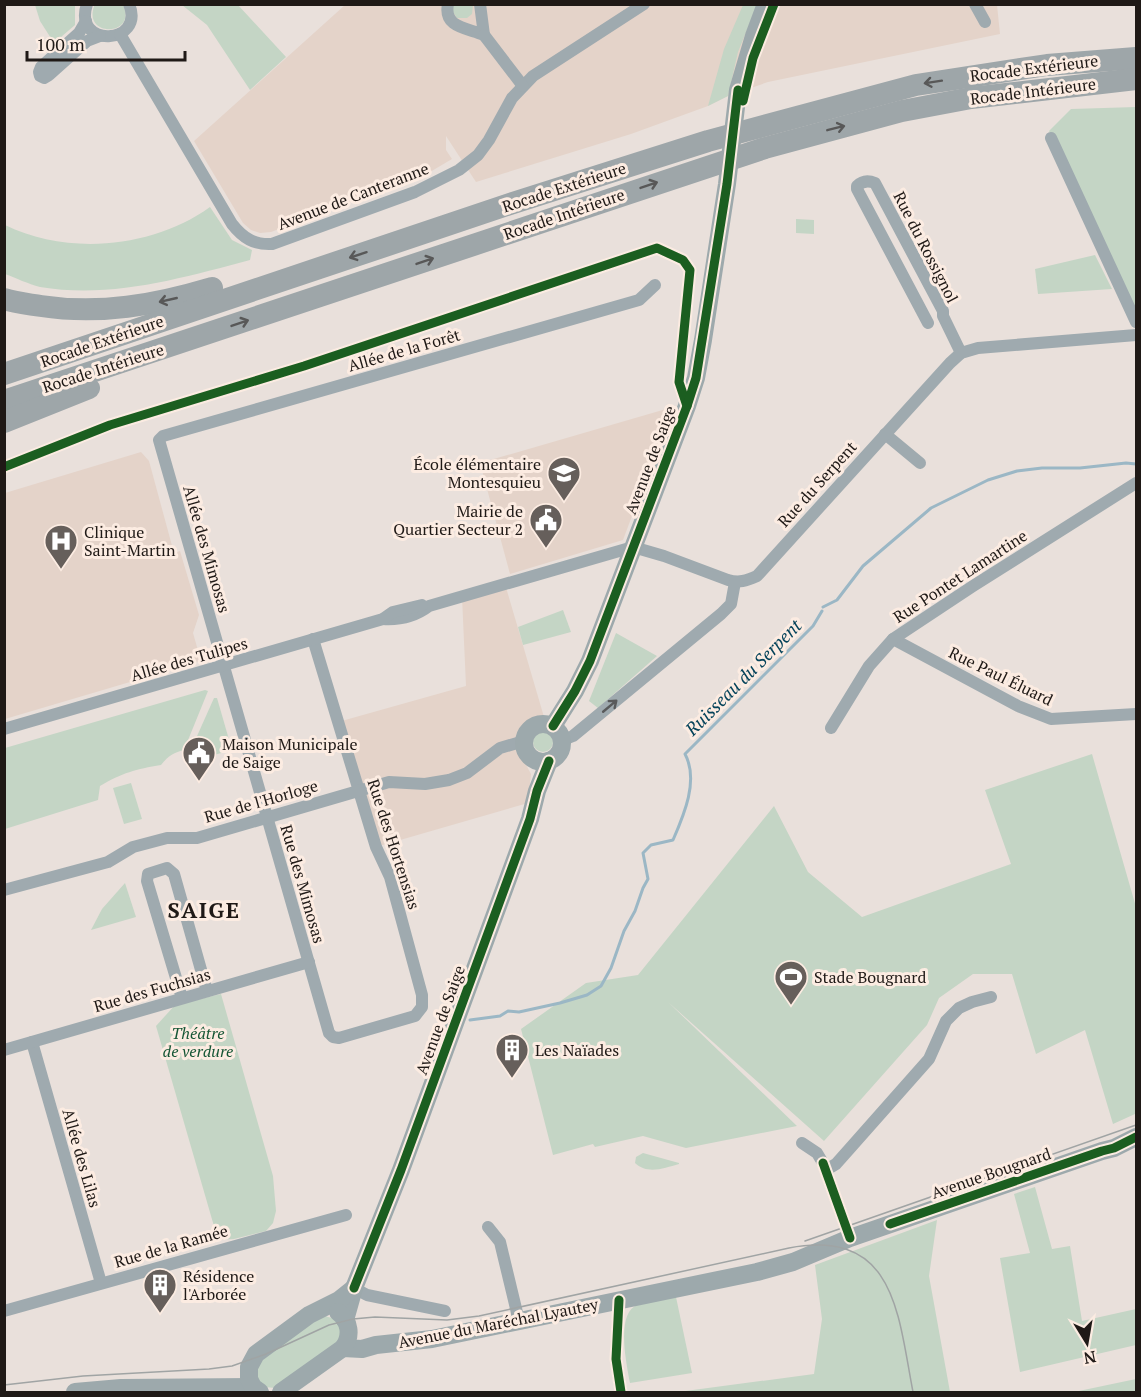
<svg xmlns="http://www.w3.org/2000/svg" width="1141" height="1397" font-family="'PT Serif',serif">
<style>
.built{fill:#e4d3c9}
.green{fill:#c4d5c5}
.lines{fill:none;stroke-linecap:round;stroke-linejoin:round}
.stream{stroke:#9bb7c5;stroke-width:3}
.street{stroke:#9faaaf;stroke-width:12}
.secondary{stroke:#9da9ac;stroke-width:18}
.highway{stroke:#9ea6a9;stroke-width:22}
.tram{stroke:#a0a4a4;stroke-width:1.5}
.cycleway-casing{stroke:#fcece2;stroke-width:13}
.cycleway{stroke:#1b5e20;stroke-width:9}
.oneway{stroke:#585858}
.oneway2{stroke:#595a5b}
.labels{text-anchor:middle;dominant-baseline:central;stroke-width:6;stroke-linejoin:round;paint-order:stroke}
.street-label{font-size:16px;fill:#1f1916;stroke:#fcece2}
.poi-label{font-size:16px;fill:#1f1916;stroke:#fcece2;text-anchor:start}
.park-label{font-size:16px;font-style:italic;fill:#155635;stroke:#fcece2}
.water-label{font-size:18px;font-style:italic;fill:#05435a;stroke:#fcece2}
.district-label{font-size:22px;font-weight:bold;letter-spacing:1.5px;fill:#1f1916;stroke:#fcece2}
</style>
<rect width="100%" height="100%" fill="#e9e0db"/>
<!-- built -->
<g class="built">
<path d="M345,5H999H997L1000,34L768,82L728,96L708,106L631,134L476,182L446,136V150L452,159L430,172L271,232L260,233L251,230L243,223L194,141Z"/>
<path d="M673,407L623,540L510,574L480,463Z"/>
<path d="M141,452L149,461L174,553L180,551L199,615L193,633L201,661L5,719V493Z"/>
<path d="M505,584L544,717L532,718L523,726L516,736L517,748L531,774L528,803L376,847L338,722L466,686L462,597Z"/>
</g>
<!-- green -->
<g class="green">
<path d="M95,4L123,5C138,37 80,38 95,4Z"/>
<path d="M35,5H75V25L54,43L40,21Z"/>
<path d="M182,5H238L286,57L250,90L207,25Z"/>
<path d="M453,5H473L472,14L467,18H457L453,12Z"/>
<path d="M743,5H757L738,52L728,96L708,106L724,49Z"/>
<path d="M1136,107V322L1049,131L1071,109Z"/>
<path d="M210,207L232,240L252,250L250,260C182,278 111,299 40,287C28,284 16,278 5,274V225C68,256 153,248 210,207Z"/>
<path d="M796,219L814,220V234L796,233Z"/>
<path d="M1095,255L1112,289L1038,294L1035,269Z"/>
<path d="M563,610L571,632L523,645L518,627Z"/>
<path d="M616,633L657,656L598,708L589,701Z"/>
<path d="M205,690L208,691L184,750C173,753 168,756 161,765C136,769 122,773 100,786L98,800L5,829V748Z"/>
<path d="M214,698H217L232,750L185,763Z"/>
<circle cx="543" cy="742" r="10"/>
<path d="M1092,754L1136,907V1113L1135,1114L1113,1124L1085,1030L1036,1054L1012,974H973L939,998L927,1025L824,1141L668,1002L797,1126L686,1148L643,1136L595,1147L593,1144L553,1155L521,1029L586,983L638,975L774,806L808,872L862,917L1011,864L985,790Z"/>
<path d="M131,783L142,819L124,824L113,788Z"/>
<path d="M125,883L136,917L91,930L102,909Z"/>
<path d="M221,994L273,1176L276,1211L273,1223L266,1231L234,1239L218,1240L156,1026L175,1005Z"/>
<path d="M643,1153L679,1163V1164C664,1168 648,1175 635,1163L636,1157Z"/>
<path d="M1035,1187L1052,1249L1070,1246L1082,1321L1136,1309V1345L1020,1372L1000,1258L1030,1253L1014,1194Z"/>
<path d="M937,1220L929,1276L950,1392H678L814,1374L822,1319L815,1265Z"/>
<path d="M676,1297L692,1373L630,1383C627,1366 616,1317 635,1306C646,1300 664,1300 676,1297Z"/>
<path d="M325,1316L335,1319L341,1326L340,1340L275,1388L265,1387L258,1381L257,1364L316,1319Z"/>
<path d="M1136,1379V1392H1074Z"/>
</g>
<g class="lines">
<!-- stream -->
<g class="stream">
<path d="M823,607L837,600L863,566L931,508L988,480L1017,471L1042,468H1080L1126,463L1136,464"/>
<path d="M470,1020L500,1016L508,1011L519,1012L560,1003L587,995L601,986L611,968L624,931L635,911L643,888L648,879L643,853L651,845L673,840C684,815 699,780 685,754L813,626L822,611"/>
</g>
<!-- street -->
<g class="street">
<path d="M87,4C72,49 146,45 129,4"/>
<path d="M448,4C443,28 468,28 484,35L480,4"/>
<path d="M975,4L985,22"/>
<path d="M86,21L79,33L41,67L39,72L40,76L44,78L49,75L87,41L100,36"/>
<path d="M120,34L232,224C243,238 254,245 272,244L415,192L459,170L478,155L489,140L512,98L533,76L644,4"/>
<path d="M484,35L523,86"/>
<path d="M1051,138L1136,322"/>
<path d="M928,323L857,189V186C862,181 868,180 875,183L943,311V316L961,353"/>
<path d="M885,434L920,463"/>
<path d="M383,619C400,620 416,616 429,606L633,547L664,556L728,580C739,583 746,581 757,576L950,363L961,353L978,348L1136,335"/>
<path d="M313,639L376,847L390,877L422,995V1007L415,1016L339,1038L333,1037L329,1033L159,440L163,436L639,300L655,285"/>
<path d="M893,639L1018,706L1051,719L1136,714"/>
<path d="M831,728L869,666L893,639L973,586L1136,483"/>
<path d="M4,729L383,619L393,612L422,605"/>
<path d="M563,740L573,736L721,614L731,604L735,582"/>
<path d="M4,890L108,862L133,847L167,838H197L389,782L425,784L449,780L467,773L500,748L524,741"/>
<path d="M182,998L147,881L148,874L167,868L174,874L207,991"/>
<path d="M32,1042L101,1283"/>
<path d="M4,1050L309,962"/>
<path d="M802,1143L817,1153L823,1163L850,1238"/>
<path d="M826,1170L836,1164L852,1146L929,1059L946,1021L959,1008L972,1002L991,997"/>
<path d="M488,1227L500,1242L519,1321"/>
<path d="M354,1288L367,1295L445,1311"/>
<path d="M619,1300L616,1359L621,1392"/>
<path d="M4,1311L346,1215"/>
</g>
<!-- secondary -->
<g class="secondary">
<circle cx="543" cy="743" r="19"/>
<path d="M553,726L575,691L590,661L687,406L696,378L703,340L727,184L738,90L754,36L766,4"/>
<path d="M345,1320L354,1288L401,1170L530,819L537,791L549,761"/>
<path d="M343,1348L362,1349L376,1345L432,1339L757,1272L793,1262L850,1238L1102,1151L1114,1148L1136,1137"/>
<path d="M75,1392L121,1388L253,1387"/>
<path d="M260,1392L253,1387L249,1379V1367L256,1354L309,1315L339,1300L354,1288"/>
<path d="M281,1392L343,1348C352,1336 350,1321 338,1312"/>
</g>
<!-- highway -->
<g class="highway">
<path d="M4,299C16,303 29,304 41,306C100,315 155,305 212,288"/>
<path d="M4,374L513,203L708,141L916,85L1047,65L1136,58"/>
<path d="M4,401L765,148L902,111L971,98L1136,79"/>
<path d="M4,422L89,388"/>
</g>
<!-- tram -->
<g class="tram">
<path d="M805,1241L1136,1125"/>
<path d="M4,1385L83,1376L209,1369L232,1366L266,1354L329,1325L353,1319L375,1317L447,1320L479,1316L789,1248C896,1228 898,1315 913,1392"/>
</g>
<!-- cycleway casing -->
<g class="cycleway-casing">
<g id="cycleway">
<path d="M743,101L753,58L774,4"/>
<path d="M4,467L110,425L304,366L657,248L683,260L690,270L679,382L687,406"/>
<path d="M553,726L575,691L590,661L687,406L696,378L727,184L738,90"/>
<path d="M823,1163L850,1238"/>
<path d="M890,1224L1102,1151L1114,1148L1136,1137"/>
<path d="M354,1288L401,1170L530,819L537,791L549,761"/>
<path d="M619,1300L616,1359L621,1392"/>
</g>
</g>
<!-- cycleway -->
<use href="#cycleway" class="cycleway"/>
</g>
<!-- one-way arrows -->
<defs><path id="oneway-shaft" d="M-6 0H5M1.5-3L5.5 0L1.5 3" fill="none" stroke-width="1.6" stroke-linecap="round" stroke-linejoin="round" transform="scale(1.5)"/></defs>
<g class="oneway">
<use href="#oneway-shaft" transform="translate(933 82) rotate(171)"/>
<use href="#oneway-shaft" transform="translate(836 128) rotate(-14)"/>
<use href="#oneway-shaft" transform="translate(649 185) rotate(-19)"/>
<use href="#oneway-shaft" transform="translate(358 255) rotate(162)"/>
<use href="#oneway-shaft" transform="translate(425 261) rotate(-19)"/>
<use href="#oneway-shaft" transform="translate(168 300) rotate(167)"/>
<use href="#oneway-shaft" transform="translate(240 323) rotate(-19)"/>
</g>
<use class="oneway2" href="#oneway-shaft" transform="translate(610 706) rotate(-40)"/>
<!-- icons -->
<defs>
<g id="school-pin" transform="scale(1.725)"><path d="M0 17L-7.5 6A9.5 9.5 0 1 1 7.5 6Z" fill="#665f5b" stroke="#fcece2"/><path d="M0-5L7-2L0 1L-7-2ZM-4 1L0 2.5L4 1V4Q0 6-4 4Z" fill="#fff"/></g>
<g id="civic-pin" transform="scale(1.725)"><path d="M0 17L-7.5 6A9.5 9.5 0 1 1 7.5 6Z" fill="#665f5b" stroke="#fcece2"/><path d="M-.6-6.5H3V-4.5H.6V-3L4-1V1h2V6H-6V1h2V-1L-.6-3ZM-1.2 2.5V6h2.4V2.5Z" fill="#fff"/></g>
<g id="hospital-pin" transform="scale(1.725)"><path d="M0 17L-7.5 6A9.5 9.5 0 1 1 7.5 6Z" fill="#665f5b" stroke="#fcece2"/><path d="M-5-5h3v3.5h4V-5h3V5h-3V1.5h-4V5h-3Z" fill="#fff"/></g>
<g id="stadium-pin" transform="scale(1.725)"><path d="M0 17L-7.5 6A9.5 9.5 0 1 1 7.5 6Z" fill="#665f5b" stroke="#fcece2"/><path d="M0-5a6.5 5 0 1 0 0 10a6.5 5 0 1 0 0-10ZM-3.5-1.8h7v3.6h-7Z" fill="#fff"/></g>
<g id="building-pin" transform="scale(1.725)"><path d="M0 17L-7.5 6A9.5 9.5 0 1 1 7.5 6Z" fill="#665f5b" stroke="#fcece2"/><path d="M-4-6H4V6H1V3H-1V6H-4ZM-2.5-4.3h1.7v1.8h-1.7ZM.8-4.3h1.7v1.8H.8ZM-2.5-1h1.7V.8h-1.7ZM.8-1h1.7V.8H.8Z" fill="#fff"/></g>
</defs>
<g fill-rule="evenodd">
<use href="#school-pin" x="564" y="473"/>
<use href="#civic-pin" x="546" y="520"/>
<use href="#hospital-pin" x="61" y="541"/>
<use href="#civic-pin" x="199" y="753"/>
<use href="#stadium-pin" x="791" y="977"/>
<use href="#building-pin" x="512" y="1050"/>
<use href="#building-pin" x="160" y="1285"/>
</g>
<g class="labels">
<!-- street labels -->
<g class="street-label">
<text transform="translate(1034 68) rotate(-7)">Rocade Extérieure</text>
<text transform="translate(1033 91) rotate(-7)">Rocade Intérieure</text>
<text transform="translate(564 187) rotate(-18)">Rocade Extérieure</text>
<text transform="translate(353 196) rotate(-21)">Avenue de Canteranne</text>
<text transform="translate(564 214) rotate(-19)">Rocade Intérieure</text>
<text transform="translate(926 247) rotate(63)">Rue du Rossignol</text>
<text transform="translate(102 341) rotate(-19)">Rocade Extérieure</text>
<text transform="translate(404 350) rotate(-16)">Allée de la Forêt</text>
<text transform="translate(103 368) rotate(-18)">Rocade Intérieure</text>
<text transform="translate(650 460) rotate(-69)">Avenue de Saige</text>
<text transform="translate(817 484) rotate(-48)">Rue du Serpent</text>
<text transform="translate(207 549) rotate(74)">Allée des Mimosas</text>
<text transform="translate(960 576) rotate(-33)">Rue Pontet Lamartine</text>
<text transform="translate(189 659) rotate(-16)">Allée des Tulipes</text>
<text transform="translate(1001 676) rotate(26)">Rue Paul Éluard</text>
<text transform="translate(261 801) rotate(-16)">Rue de l'Horloge</text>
<text transform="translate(394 844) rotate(72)">Rue des Hortensias</text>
<text transform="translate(303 884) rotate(74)">Rue des Mimosas</text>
<text transform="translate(152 990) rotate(-16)">Rue des Fuchsias</text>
<text transform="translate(440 1020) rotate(-70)">Avenue de Saige</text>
<text transform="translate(82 1158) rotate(74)">Allée des Lilas</text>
<text transform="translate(991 1173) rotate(-19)">Avenue Bougnard</text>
<text transform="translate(171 1246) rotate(-16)">Rue de la Ramée</text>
<text transform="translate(498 1323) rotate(-11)">Avenue du Maréchal Lyautey</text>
</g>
<!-- poi labels -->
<g class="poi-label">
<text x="541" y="464" text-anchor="end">École élémentaire<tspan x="541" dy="18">Montesquieu</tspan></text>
<text x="523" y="511" text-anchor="end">Mairie de<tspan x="523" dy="18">Quartier Secteur 2</tspan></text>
<text x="84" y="532">Clinique<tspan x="84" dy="18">Saint-Martin</tspan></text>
<text x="222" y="744">Maison Municipale<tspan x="222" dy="18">de Saige</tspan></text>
<text x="814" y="977">Stade Bougnard</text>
<text x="535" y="1050">Les Naïades</text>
<text x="183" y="1276">Résidence<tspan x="183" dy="18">l'Arborée</tspan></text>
</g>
<!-- park labels -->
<g class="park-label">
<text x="198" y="1033">Théâtre<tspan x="198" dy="18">de verdure</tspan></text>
</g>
<!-- water labels -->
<g class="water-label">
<text transform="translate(743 677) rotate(-45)">Ruisseau du Serpent</text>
</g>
<!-- district labels -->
<g class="district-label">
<text x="204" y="909">SAIGE</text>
</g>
</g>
<!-- border -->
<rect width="1141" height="1397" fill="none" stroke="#1f1916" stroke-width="12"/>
<!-- north arrow -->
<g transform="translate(1087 1343) rotate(169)" stroke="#fcece2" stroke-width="4.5" paint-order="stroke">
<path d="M0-4.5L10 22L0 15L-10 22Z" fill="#1f1916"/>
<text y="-9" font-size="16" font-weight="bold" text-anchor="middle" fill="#1f1916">N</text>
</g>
<!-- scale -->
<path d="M27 51v9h158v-9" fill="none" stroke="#1f1916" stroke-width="3"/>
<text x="36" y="51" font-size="18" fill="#1f1916" stroke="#fcece2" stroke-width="4.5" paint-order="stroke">100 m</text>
</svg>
